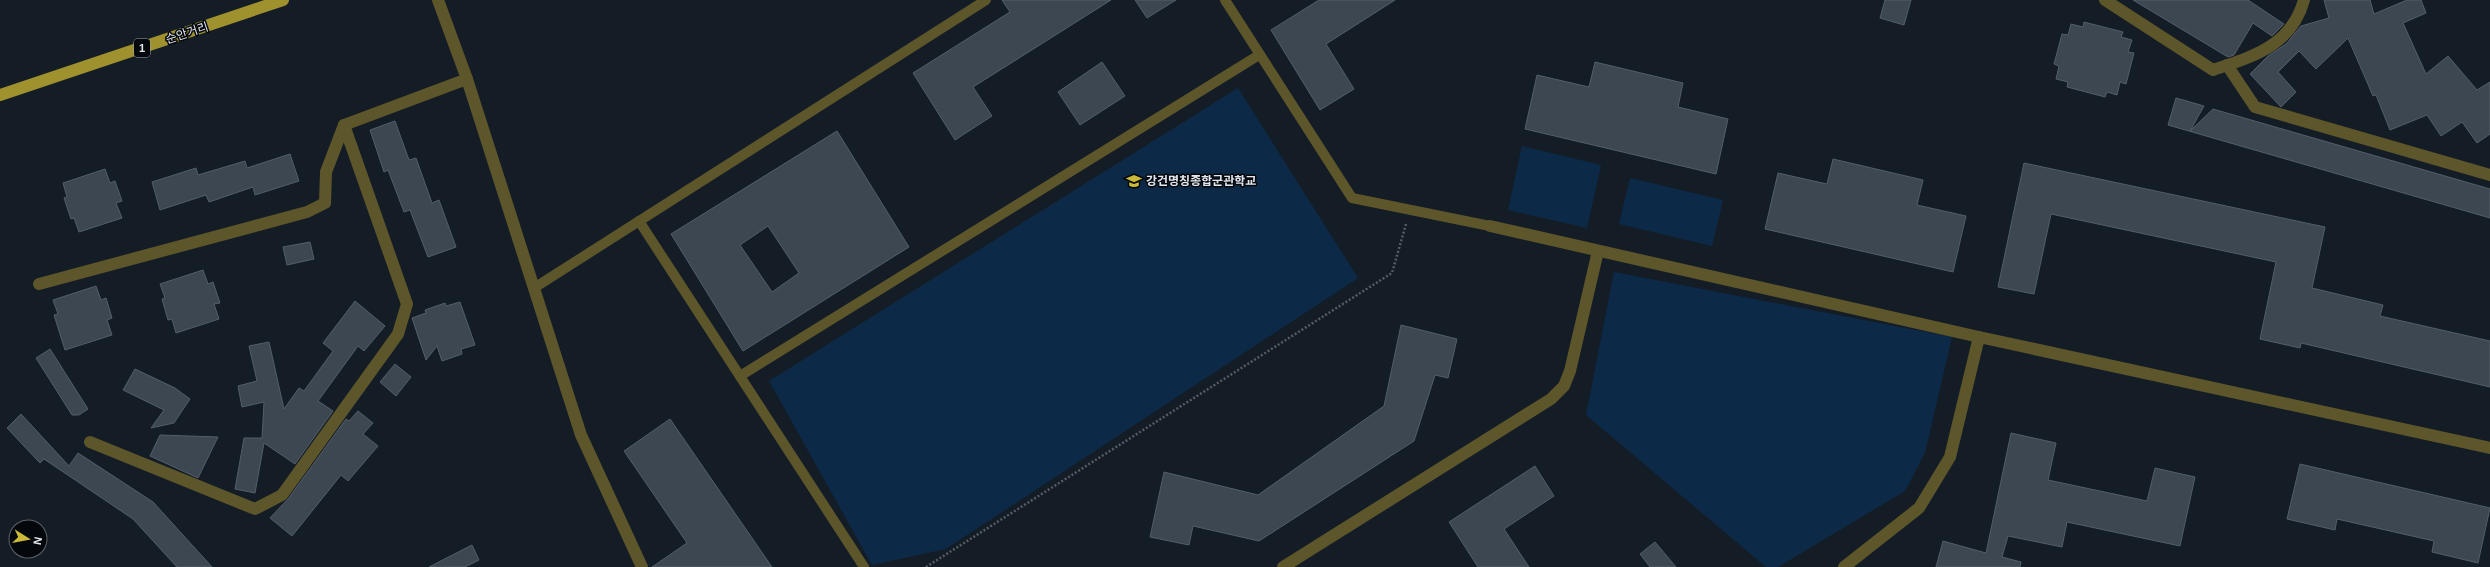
<svg xmlns="http://www.w3.org/2000/svg" width="2490" height="567" font-family="Helvetica,'Noto Sans KR',sans-serif">
<style>
.green{fill:#0c2a47}
.building{fill:#3d4752;stroke:#535e69;fill-rule:evenodd}
.lines{fill:none;stroke-linecap:round;stroke-linejoin:round}
.path{stroke:#545c64;stroke-width:2.5;stroke-dasharray:2 2;stroke-linecap:butt}
.lane{stroke:#5d562b;stroke-width:10}
.street{stroke:#5d562b;stroke-width:12}
.primary{stroke:#9f912e;stroke-width:12}
.labels{text-anchor:middle;dominant-baseline:central;stroke-width:3;stroke-linejoin:round;paint-order:stroke}
.shield{fill:#04070b;stroke:#9fa4ab;stroke-width:1}
.shield-label{font-size:11px;font-weight:bold;fill:#e2e8ef}
.street-label{font-size:12px;fill:#e2e8ef;stroke:#04070b}
.poi-label{font-size:12px;font-weight:bold;fill:#e2e8ef;stroke:#04070b;text-anchor:start}
</style>
<rect width="100%" height="100%" fill="#141d26"/>
<!-- green -->
<g class="green">
<path d="M1238,88L1358,278L946,549L872,565L769,381Z"/>
<path d="M1522,146L1601,165L1587,228L1508,210Z"/>
<path d="M1630,178L1723,200L1712,246L1619,224Z"/>
<path d="M1614,272L1952,337L1925,453L1905,491L1778,567H1766L1586,415Z"/>
</g>
<!-- building -->
<g class="building">
<path d="M1002,0H1111L973,87L992,116L955,140L913,73L1010,12Z"/>
<path d="M1135,0H1176L1147,18Z"/>
<path d="M1319,0H1395L1326,44L1354,89L1320,110L1271,30Z"/>
<path d="M1885,0H1911L1904,25L1880,18Z"/>
<path d="M2133,0H2248L2284,24L2272,36L2253,23L2234,55L2228,57Z"/>
<path d="M2324,0H2370L2374,14L2407,0H2421L2426,13L2403,23L2426,74L2448,56L2477,90L2490,82V134L2477,143L2462,122L2441,136L2427,115L2390,130L2376,95L2373,96L2348,38L2316,69L2299,51L2278,72L2296,92L2281,107L2250,74L2268,56L2286,44L2301,26L2329,18Z"/>
<path d="M2084,22L2123,32L2121,37L2132,40L2128,52L2134,53L2126,84L2120,82L2117,95L2107,92L2105,97L2067,87L2068,82L2056,79L2059,66L2054,64L2062,34L2068,35L2071,24L2083,27Z"/>
<path d="M1102,62L1125,96L1080,125L1058,92Z"/>
<path d="M1595,62L1683,83L1678,107L1728,119L1716,174L1525,129L1537,75L1589,87Z"/>
<path d="M2176,98L2204,106L2190,131L2213,109L2490,189V218L2168,125Z"/>
<path d="M395,121L409,160L416,158L432,203L439,200L456,247L428,257L410,210L404,212L388,170L384,172L370,130Z"/>
<path d="M837,131L909,247L743,351L671,234ZM768,226L799,273L772,292L740,245Z"/>
<path d="M290,154L299,181L255,195L253,187L209,202L206,195L160,210L152,182L196,168L198,175L245,161L247,168Z"/>
<path d="M1833,159L1923,180L1917,205L1966,216L1953,272L1765,229L1778,173L1827,184Z"/>
<path d="M2024,163L2325,227L2312,288L2383,305L2380,316L2490,341V387L2301,343L2300,348L2260,339L2276,262L2051,214L2034,294L1998,287Z"/>
<path d="M105,169L110,183L115,181L122,201L116,203L122,218L79,232L74,218L71,219L64,198L67,197L63,183Z"/>
<path d="M310,242L314,259L287,265L283,247Z"/>
<path d="M203,270L208,284L213,282L220,303L214,304L219,319L176,333L172,319L168,320L162,299L165,298L160,284Z"/>
<path d="M96,286L101,300L106,298L112,318L107,320L112,335L65,350L54,315L58,314L53,300Z"/>
<path d="M355,301L385,326L364,351L358,346L318,401L333,411L295,464L264,443L255,493L235,489L244,438H262L264,402L242,407L238,386L257,381L249,346L269,342L284,409L299,388L304,391L333,351L323,343Z"/>
<path d="M460,302L475,345L461,349L462,354L442,361L437,346L426,360L412,318L426,313L425,310L445,303L446,306Z"/>
<path d="M1401,325L1457,339L1448,378L1435,375L1414,441L1259,541L1193,526L1189,545L1150,537L1164,472L1258,495L1384,406Z"/>
<path d="M50,349L88,409L79,415H72L36,358Z"/>
<path d="M395,364L411,377L396,396L380,382Z"/>
<path d="M135,369L175,388L190,399L174,423L151,428L164,410L123,390Z"/>
<path d="M358,411L373,423L363,434L378,446L348,481L341,475L292,536L270,518L288,499L346,419L349,421Z"/>
<path d="M21,414L69,466L78,453L153,502L212,567H177L133,519L44,459L40,463L7,428Z"/>
<path d="M670,419L772,567H652L687,543L624,451Z"/>
<path d="M2011,433L2056,443L2048,480L2147,501L2155,468L2195,477L2180,546L2067,522L2062,547L2008,536L2002,557L2021,562L2020,567H1936L1943,541L1986,553Z"/>
<path d="M160,435L218,437L198,478L150,456Z"/>
<path d="M2300,464L2490,508L2478,563L2432,552L2434,541L2337,519L2335,530L2287,519Z"/>
<path d="M1535,466L1554,496L1504,529L1529,567H1478L1449,522Z"/>
<path d="M1655,542L1676,567H1650L1640,554Z"/>
<path d="M472,545L479,560L465,567H429Z"/>
</g>
<g class="lines">
<!-- path -->
<path class="path" d="M926,567L1392,273L1406,224"/>
<!-- lane -->
<g class="lane">
<path d="M1225,0L1352,198L1490,226"/>
<path d="M639,221L864,567"/>
<path d="M534,288L986,0"/>
<path d="M740,376L1259,55"/>
</g>
<!-- street -->
<g class="street">
<path d="M2105,0L2213,70C2254,56 2291,46 2304,0"/>
<path d="M2227,65L2255,107L2490,175"/>
<path d="M467,79L581,435L642,567"/>
<path d="M1490,226L1979,337"/>
<path d="M39,284L307,212L325,203L326,172L344,125"/>
<path d="M90,442L255,509L282,495L398,334L407,304L344,125L467,79L438,0"/>
<path d="M1283,567L1551,399L1564,386L1570,371L1598,251"/>
<path d="M1844,567L1919,508L1950,457L1979,337L2490,448"/>
</g>
<!-- primary -->
<path class="primary" d="M0,95L283,0"/>
</g>
<!-- icons -->
<defs>
<g id="university-bare" transform="scale(1.2)"><path d="M0-5L7-2L0 1L-7-2ZM-4 1L0 2.5L4 1V4Q0 6-4 4Z" fill="#ccb939" stroke="#04070b" stroke-width="2.5" paint-order="stroke"/></g>
</defs>
<g fill-rule="evenodd">
<use href="#university-bare" x="1134" y="181"/>
</g>
<g class="labels">
<!-- shield labels -->
<rect class="shield" x="134" y="39" width="16" height="18" rx="3"/>
<g class="shield-label">
<text x="142" y="48">1</text>
</g>
<!-- street labels -->
<g class="street-label">
<text transform="translate(187 33) rotate(-18)">순안거리</text>
</g>
<!-- poi labels -->
<g class="poi-label">
<text x="1146" y="181">강건명칭종합군관학교</text>
</g>
</g>
<!-- north arrow -->
<g transform="translate(28 539) rotate(101)"><circle r="19" fill="#04070b" stroke="#5d6166"/>
<path d="M0-3L7 15L0 10L-7 15Z" fill="#ccb939"/>
<text y="-6" font-size="11" font-weight="bold" text-anchor="middle" fill="#e2e8ef">N</text>
</g>
</svg>
